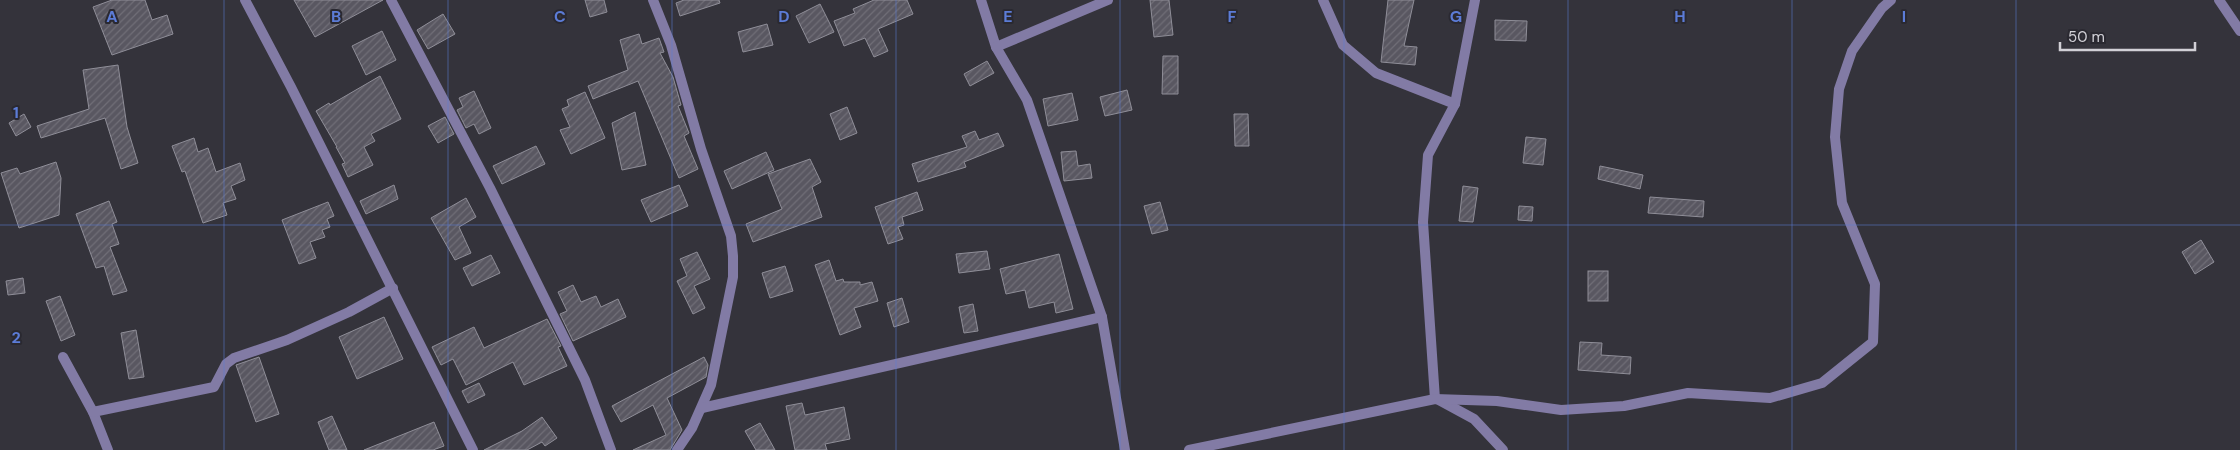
<svg xmlns="http://www.w3.org/2000/svg" width="2240" height="450" font-family="'DM Sans',sans-serif">
<style>
.building{fill:url(#building-hatch);stroke:#8f8e98}
.lines{fill:none;stroke-linecap:round;stroke-linejoin:round}
.street{stroke:#827ba5;stroke-width:10}
.grid{fill:none;stroke:#5c7cd7;stroke-width:1;stroke-opacity:0.55}
.grid-label{font-size:16px;text-anchor:middle;font-weight:bold;fill:#5c7cd7;stroke:#2a2931;stroke-width:4;stroke-linejoin:round;paint-order:stroke}
</style>
<defs>
<pattern id="building-hatch" width="6" height="6" patternUnits="userSpaceOnUse" patternTransform="scale(1.25)"><rect width="6" height="6" fill="#595761"/><path d="M-1 1l2-2M0 6l6-6M5 7l2-2" fill="none" stroke="#706e77"/></pattern>
</defs>
<rect width="100%" height="100%" fill="#34333b"/>
<!-- building -->
<g class="building">
<path d="M112,0H145L152,20L167,15L173,34L112,55L93,7Z"/>
<path d="M294,0H383L315,37Z"/>
<path d="M585,0H604L607,12L590,17Z"/>
<path d="M684,0H719L720,3L680,16L676,3Z"/>
<path d="M874,0H907L913,14L878,29L888,51L874,57L865,38L844,46L834,21L855,13L853,9Z"/>
<path d="M1150,0H1169L1173,35L1154,37Z"/>
<path d="M1388,0H1414L1404,46L1417,47L1415,65L1381,62Z"/>
<path d="M820,4L834,32L809,43L796,16Z"/>
<path d="M443,14L455,34L428,49L417,30Z"/>
<path d="M1495,20L1527,21L1526,41L1495,40Z"/>
<path d="M767,24L773,45L743,52L738,32Z"/>
<path d="M382,31L396,60L366,75L352,46Z"/>
<path d="M639,34L642,44L659,38L664,52L660,53L673,77L681,105L678,106L689,133L684,136L698,169L679,178L638,81L593,99L588,86L628,70L620,40Z"/>
<path d="M1163,56H1178V94H1162Z"/>
<path d="M987,61L994,73L970,86L964,74Z"/>
<path d="M118,65L127,127L138,163L121,169L105,118L41,138L37,126L89,109L83,70Z"/>
<path d="M380,76L401,119L371,134L375,141L364,147L373,165L348,177L342,164L345,163L336,147H337L316,111L329,103L330,105Z"/>
<path d="M1127,90L1132,110L1105,116L1100,97Z"/>
<path d="M474,91L491,128L479,134L474,124L466,128L457,110L463,107L459,98Z"/>
<path d="M585,92L605,138L571,154L560,130L570,127L562,109L569,106L567,100Z"/>
<path d="M1072,93L1078,120L1048,126L1043,99Z"/>
<path d="M847,107L857,133L840,140L830,114Z"/>
<path d="M635,112L646,165L622,170L612,123Z"/>
<path d="M24,114L31,127L16,136L9,123Z"/>
<path d="M1234,114H1248L1249,146H1235Z"/>
<path d="M445,117L454,134L438,143L428,126Z"/>
<path d="M975,131L979,140L998,133L1004,146L964,162L966,167L918,182L912,164L967,147L962,136Z"/>
<path d="M1526,137L1546,139L1543,165L1523,163Z"/>
<path d="M194,138L198,152L208,148L216,172L240,163L245,180L231,186L236,199L223,203L227,215L203,223L185,171L182,172L172,146Z"/>
<path d="M536,146L545,164L502,184L493,166Z"/>
<path d="M1076,151L1078,166L1090,164L1092,178L1064,181L1061,152Z"/>
<path d="M766,152L774,170L732,189L724,171Z"/>
<path d="M810,159L821,182L812,187L822,217L753,242L746,224L782,209L768,174Z"/>
<path d="M56,162L61,178L59,215L19,228L1,173L17,168L20,174Z"/>
<path d="M1600,166L1643,175L1640,189L1598,179Z"/>
<path d="M394,185L398,199L366,214L360,201Z"/>
<path d="M679,185L688,206L651,222L641,200Z"/>
<path d="M1463,186L1478,188L1473,222L1459,221Z"/>
<path d="M917,192L923,210L902,217L904,225L898,227L903,239L888,244L875,207Z"/>
<path d="M1650,197L1704,201L1703,217L1648,213Z"/>
<path d="M466,198L476,217L459,227L471,253L455,260L431,218Z"/>
<path d="M109,201L117,222L112,224L119,244L110,247L127,291L113,295L104,266L96,268L76,214Z"/>
<path d="M328,202L334,216L327,219L330,227L322,230L325,237L310,242L316,258L299,264L282,220Z"/>
<path d="M1160,202L1168,230L1152,234L1144,206Z"/>
<path d="M1519,206L1533,207L1532,221L1518,220Z"/>
<path d="M2201,240L2214,262L2195,274L2182,252Z"/>
<path d="M987,251L990,269L959,273L956,254Z"/>
<path d="M697,252L710,279L694,286L705,308L693,314L677,281L687,276L680,259Z"/>
<path d="M1059,254L1073,309L1056,313L1054,302L1029,308L1025,290L1006,294L1000,269Z"/>
<path d="M491,255L500,273L472,286L463,268Z"/>
<path d="M829,260L836,281L843,279L844,282H860V285L872,282L878,301L854,308L861,327L840,335L815,265Z"/>
<path d="M785,266L793,291L770,298L762,273Z"/>
<rect x="1588" y="271" width="20" height="30"/>
<path d="M23,278L25,293L8,295L6,281Z"/>
<path d="M573,285L581,302L596,296L601,307L618,299L626,317L573,341L560,314L567,311L558,292Z"/>
<path d="M60,296L75,335L61,341L46,301Z"/>
<path d="M902,298L909,322L894,327L887,303Z"/>
<path d="M973,304L978,331L964,333L959,307Z"/>
<path d="M384,317L403,359L357,379L339,337Z"/>
<path d="M547,319L561,346L558,347L567,366L524,385L513,362L466,385L453,359L441,365L432,347L474,327L484,348Z"/>
<path d="M136,330L144,377L129,379L121,333Z"/>
<path d="M1580,342L1602,343L1601,355L1631,357L1630,374L1578,370Z"/>
<path d="M259,357L279,414L256,422L236,365Z"/>
<path d="M704,357L708,365L706,377L667,398L682,430L670,450H633L666,435L653,405L621,422L612,406Z"/>
<path d="M479,383L485,395L468,403L462,391Z"/>
<path d="M802,403L805,415L844,407L850,439L825,444L827,450H795L786,406Z"/>
<path d="M332,416L347,450H329L318,422Z"/>
<path d="M542,417L557,438L545,446L542,442L527,450H484L522,431Z"/>
<path d="M434,422L444,446L433,450H364Z"/>
<path d="M760,423L775,450H756L745,431Z"/>
</g>
<g class="lines">
<!-- street -->
<g class="street">
<path d="M245,0L291,87L473,450"/>
<path d="M391,0L490,188L585,380L611,450"/>
<path d="M653,0L671,45L701,149L731,236L733,256V277L711,385L692,428L677,450"/>
<path d="M981,0L996,47L1027,100L1102,317L1125,450"/>
<path d="M1323,0L1343,45L1376,73L1455,104"/>
<path d="M2219,0L2240,31"/>
<path d="M996,47L1108,0"/>
<path d="M63,357L93,412L108,450"/>
<path d="M1435,399L1423,222L1428,155L1455,104L1475,0"/>
<path d="M1439,400L1474,419L1503,450"/>
<path d="M702,408L1102,317"/>
<path d="M93,412L214,387L226,364L234,358L287,340L349,312L393,288"/>
<path d="M1189,450L1435,399L1497,401L1561,410L1624,406L1688,393L1770,398L1822,383L1873,342L1875,284L1842,203L1835,137L1839,89L1852,51L1882,8L1891,0"/>
</g>
</g>
<!-- grid -->
<path class="grid" d="M224,0V450M448,0V450M672,0V450M896,0V450M1120,0V450M1344,0V450M1568,0V450M1792,0V450M2016,0V450M0,225H2240"/>
<g class="grid-label">
<text x="112" y="22">A</text>
<text x="336" y="22">B</text>
<text x="560" y="22">C</text>
<text x="784" y="22">D</text>
<text x="1008" y="22">E</text>
<text x="1232" y="22">F</text>
<text x="1456" y="22">G</text>
<text x="1680" y="22">H</text>
<text x="1904" y="22">I</text>
<text x="16" y="118">1</text>
<text x="16" y="343">2</text>
</g>
<!-- scale -->
<path d="M2060 42v8h135v-8" fill="none" stroke="#d1d0d6" stroke-width="2.5"/>
<text x="2068" y="42" font-size="15" fill="#d1d0d6" stroke="#2a2931" stroke-width="4" paint-order="stroke">50 m</text>
</svg>
